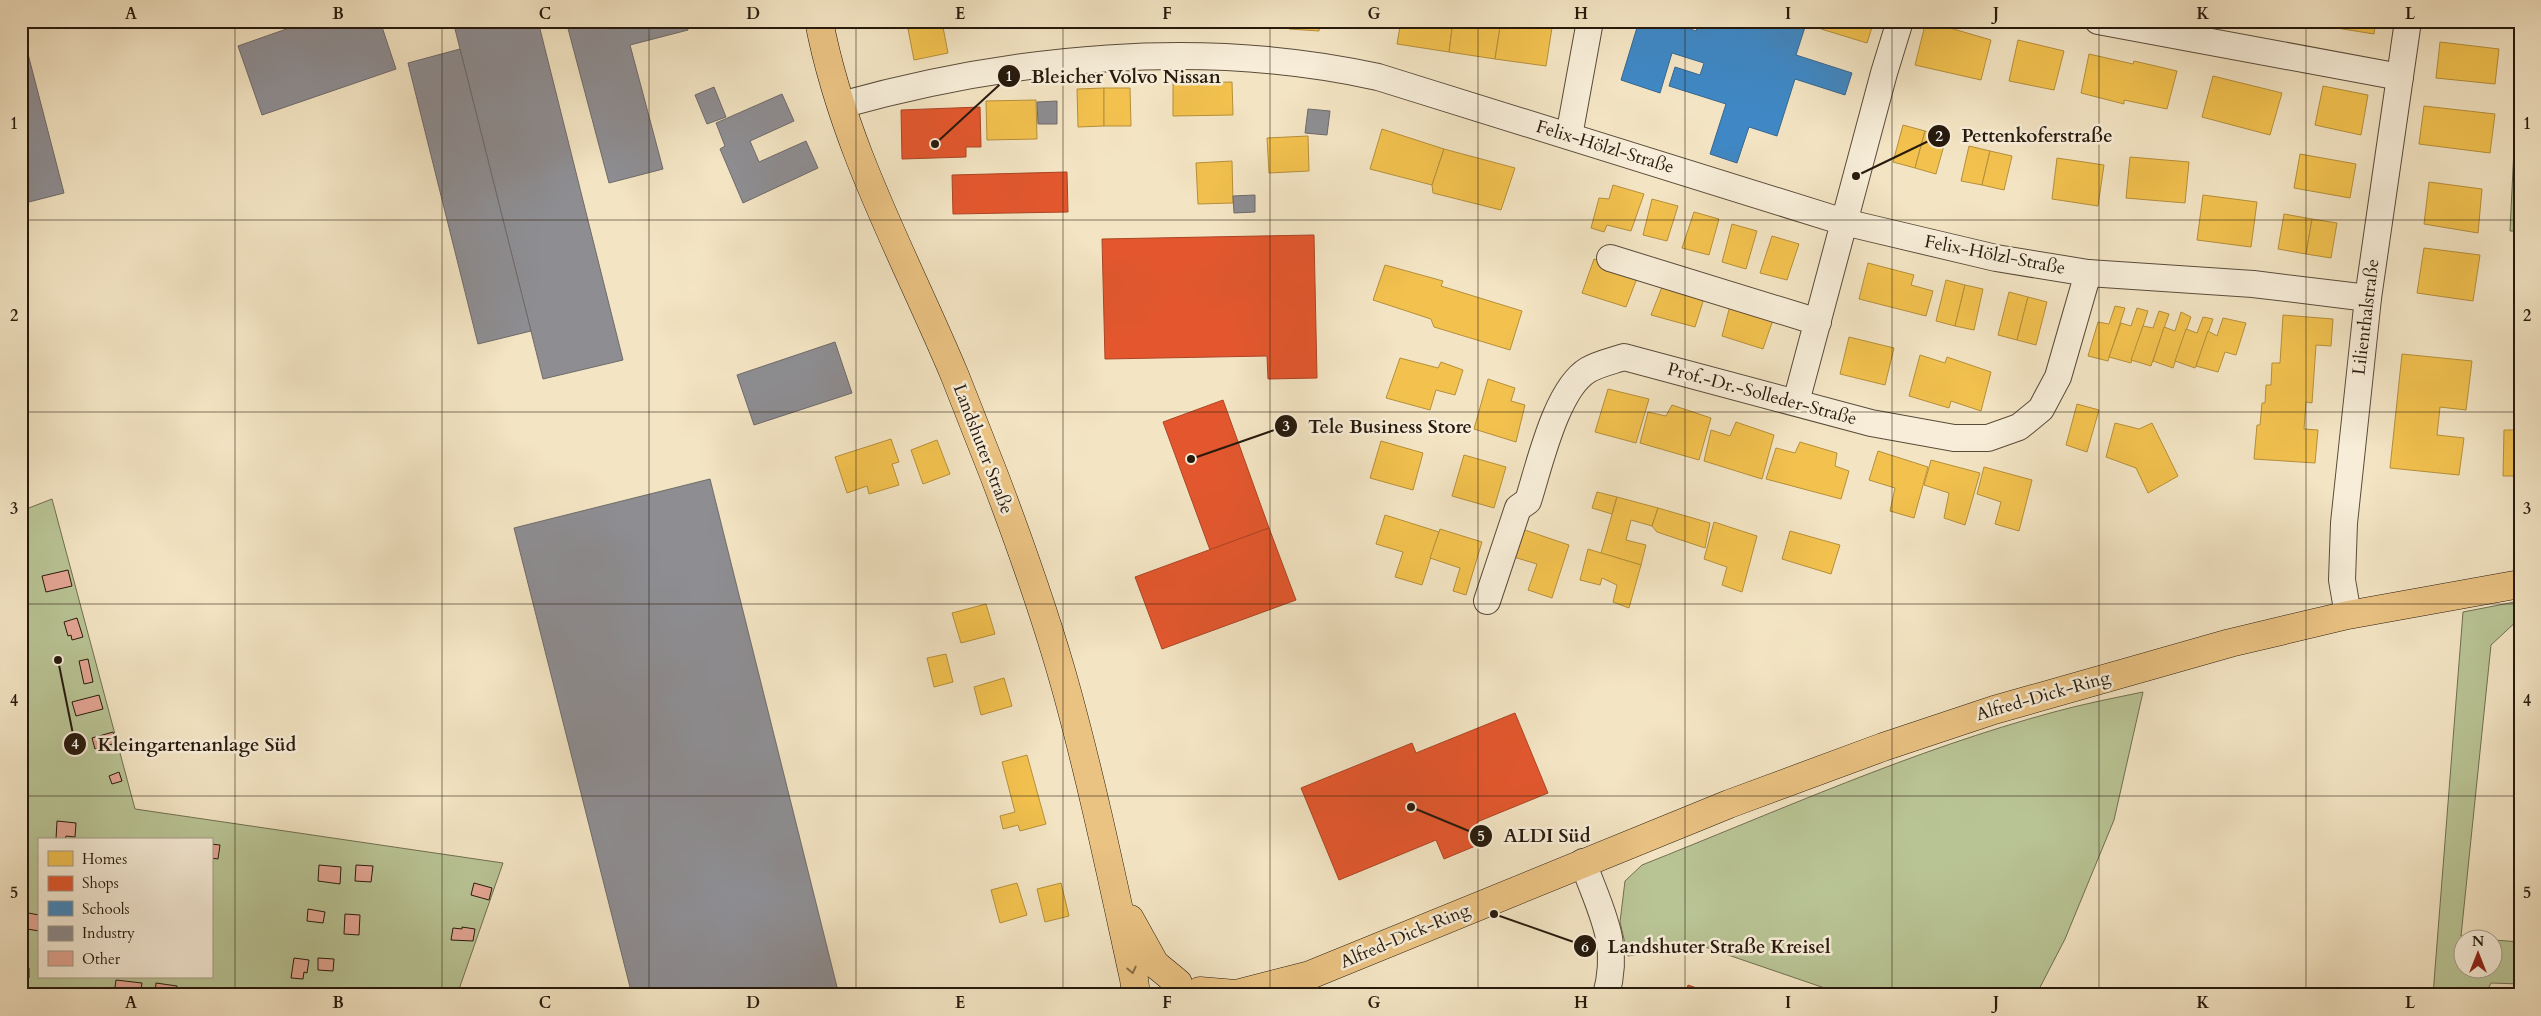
<svg xmlns="http://www.w3.org/2000/svg" width="2541" height="1016" font-family="Cardo,serif">
<style>
.green{fill:#b9c495;stroke:#706f51;fill-rule:evenodd}
.homes{fill:#f2c14e;stroke:#b58f3a}
.shops{fill:#e4572e;stroke:#ab4524}
.schools{fill:#3f88c5;stroke:#38678e}
.industry{fill:#8d8d92;stroke:#6e6a6a}
.building{fill:#e4a694;stroke:#271a0d}
.lines{fill:none;stroke-linecap:round;stroke-linejoin:round}
.minor-casing{stroke:#5a4c3a;stroke-width:28}
.major-casing{stroke:#271a0d;stroke-width:29}
.minor{stroke:#f7edd8;stroke-width:26}
.major{stroke:#eac282;stroke-width:28}
.oneway{stroke:#886e48}
.grid{fill:none;stroke:#271a0d;stroke-width:1;stroke-opacity:0.55}
.labels{text-anchor:middle;dominant-baseline:central;stroke-width:5;stroke-linejoin:round;paint-order:stroke}
.street-label{font-size:18px;fill:#271a0d;stroke:#f7edd8}
.leader{fill:none;stroke:#271a0d;stroke-width:2}
.callout-dot{fill:#271a0d;stroke:#f7edd8;stroke-width:2}
.mark-label{font-size:15px;text-anchor:middle;font-weight:bold;fill:#fff}
.callout-label{font-size:19px;text-anchor:middle;font-weight:bold;fill:#271a0d;stroke:#f7edd8;stroke-width:5;stroke-linejoin:round;paint-order:stroke}
.neatline{fill:none;stroke:#271a0d;stroke-width:2}
.grid-label{font-size:16px;text-anchor:middle;font-weight:bold;fill:#271a0d}
</style>
<rect width="100%" height="100%" fill="#f3e4c3"/>
<filter id="stains"><feTurbulence type="fractalNoise" baseFrequency=".004" numOctaves="4"/><feColorMatrix values="0 0 0 0 .2 0 0 0 0 .09 0 0 0 0 .02 0 0 0 .5 -.17"/></filter>
<radialGradient id="worn" r=".72"><stop offset=".6" stop-color="#630" stop-opacity="0"/><stop offset="1" stop-color="#630" stop-opacity=".3"/></radialGradient>
<!-- green -->
<g class="green">
<path d="M2514,148L2520,149V231H2510Z"/>
<path d="M52,499L135,809L503,863L457,995H21V511ZM39,840H211V977H39Z"/>
<path d="M2520,601V618L2491,645L2461,936L2482,938H2464V968H2494V940L2520,942V984L2491,983L2485,995H2433L2463,612Z"/>
<path d="M2143,692L2114,820L2065,939L2036,995H1845L1696,944L1628,956L1620,922L1625,881L1642,865C1778,811 1913,750 2054,712C2083,704 2114,698 2143,692Z"/>
</g>
<!-- homes -->
<g class="homes">
<path d="M1288,21H1333V26L1320,24L1319,31L1289,29Z"/>
<path d="M1401,21H1453L1449,52L1397,44Z"/>
<path d="M1453,21H1501L1495,59L1449,52Z"/>
<path d="M1501,21H1553L1546,66L1495,59Z"/>
<path d="M1823,21H1874L1867,43L1821,29Z"/>
<path d="M1926,21L1991,40L1981,80L1915,65Z"/>
<path d="M2319,21H2376L2374,34L2318,25Z"/>
<path d="M942,22L948,53L914,60L908,29Z"/>
<path d="M2018,40L2064,51L2054,90L2009,81Z"/>
<path d="M2440,42L2499,49L2495,84L2436,78Z"/>
<path d="M2089,54L2133,64L2134,61L2177,71L2167,109L2124,100V104L2081,93Z"/>
<path d="M2213,76L2282,93L2270,135L2202,117Z"/>
<path d="M1232,82L1233,115L1173,116V83Z"/>
<path d="M2323,86L2368,95L2361,135L2315,125Z"/>
<path d="M1104,88V126L1078,127L1077,89Z"/>
<path d="M1104,88H1130L1131,126H1104Z"/>
<path d="M1036,100L1037,139L987,140L986,101Z"/>
<path d="M2424,106L2495,114L2490,153L2419,144Z"/>
<path d="M1903,125L1925,131L1915,168L1893,162Z"/>
<path d="M1382,129L1444,149L1432,185L1370,169Z"/>
<path d="M1925,131L1946,138L1936,174L1915,168Z"/>
<path d="M1308,136L1309,171L1269,173L1267,138Z"/>
<path d="M1969,146L1990,151L1982,185L1961,181Z"/>
<path d="M1444,149L1515,168L1501,210L1433,193L1432,185Z"/>
<path d="M1990,151L2012,156L2004,190L1982,185Z"/>
<path d="M2300,154L2356,164L2350,198L2294,188Z"/>
<path d="M2130,157L2189,162L2185,203L2126,198Z"/>
<path d="M2057,158L2104,165L2098,206L2052,199Z"/>
<path d="M1232,161L1233,203L1198,204L1196,163Z"/>
<path d="M2429,182L2482,189L2478,233L2424,224Z"/>
<path d="M1613,185L1644,194L1631,231L1607,225L1604,232L1591,228L1599,198L1609,199Z"/>
<path d="M2203,195L2257,202L2251,247L2197,240Z"/>
<path d="M1652,199L1678,206L1667,241L1643,235Z"/>
<path d="M1694,212L1719,219L1709,255L1682,248Z"/>
<path d="M2284,214L2312,219L2306,254L2278,249Z"/>
<path d="M2312,219L2337,223L2331,258L2306,254Z"/>
<path d="M1732,224L1757,231L1746,269L1722,262Z"/>
<path d="M1772,236L1799,244L1787,280L1760,273Z"/>
<path d="M2424,248L2480,255L2473,301L2417,293Z"/>
<path d="M1594,259L1639,273L1626,307L1582,293Z"/>
<path d="M1868,263L1914,275L1911,285L1933,291L1926,316L1859,299Z"/>
<path d="M1385,265L1443,281L1441,286L1522,311L1510,350L1434,327L1431,319L1373,300Z"/>
<path d="M1946,280L1965,285L1955,326L1936,321Z"/>
<path d="M1664,282L1705,295L1695,327L1651,315Z"/>
<path d="M1965,285L1983,289L1974,330L1955,326Z"/>
<path d="M2009,292L2028,297L2017,340L1998,335Z"/>
<path d="M2028,297L2047,302L2036,345L2017,340Z"/>
<path d="M1731,302L1775,314L1763,349L1722,336Z"/>
<path d="M2115,306L2125,308L2108,361L2088,356L2098,322L2109,324Z"/>
<path d="M2137,308L2148,311L2131,363L2109,357L2121,323L2131,326Z"/>
<path d="M2159,311L2169,314L2151,366L2131,360L2143,326L2153,328Z"/>
<path d="M2181,312L2191,317L2173,368L2153,361L2164,327L2175,331Z"/>
<path d="M2283,315L2333,319L2331,346L2316,345L2312,403L2306,402L2304,429L2318,430L2315,463L2254,459L2257,425H2260L2262,403H2265L2266,385H2271L2272,363H2280Z"/>
<path d="M2203,317L2213,319L2196,366L2195,368L2175,361L2186,329L2197,333Z"/>
<path d="M2223,318L2246,323L2236,355L2225,352L2218,372L2196,366L2208,331L2217,336Z"/>
<path d="M1849,337L1894,348L1885,385L1840,374Z"/>
<path d="M2402,354L2472,361L2466,410L2440,407L2437,435L2464,438L2459,475L2390,468Z"/>
<path d="M1920,355L1945,363L1947,357L1991,372L1981,411L1951,401L1949,408L1909,396Z"/>
<path d="M1400,358L1438,368L1441,362L1463,370L1455,395L1436,390L1430,410L1386,398Z"/>
<path d="M1488,379L1515,388L1511,401L1525,405L1516,442L1474,429Z"/>
<path d="M1608,389L1649,399L1636,443L1595,432Z"/>
<path d="M2077,404L2099,410L2087,452L2066,445Z"/>
<path d="M1672,405L1711,418L1699,460L1640,443L1648,412L1666,416Z"/>
<path d="M1736,422L1774,435L1762,479L1704,461L1711,430L1730,436Z"/>
<path d="M2115,423L2139,429L2152,423L2178,476L2148,493L2136,468L2106,457Z"/>
<path d="M2504,430H2520V476H2503Z"/>
<path d="M891,439L899,462L892,464L899,485L869,494L867,486L847,493L835,457Z"/>
<path d="M937,440L950,474L923,484L911,450Z"/>
<path d="M1381,441L1423,453L1413,490L1370,478Z"/>
<path d="M1800,442L1837,453L1835,466L1849,471L1841,499L1766,479L1776,448L1795,453Z"/>
<path d="M1878,451L1928,467L1914,518L1890,511L1895,488L1869,480Z"/>
<path d="M1464,455L1506,467L1494,508L1452,496Z"/>
<path d="M1931,460L1980,473L1965,525L1944,518L1949,493L1924,485Z"/>
<path d="M1984,467L2032,480L2019,531L1995,524L2001,502L1977,494Z"/>
<path d="M1597,492L1617,497L1612,514L1592,508Z"/>
<path d="M1617,497L1658,508L1652,526L1631,520L1626,540L1646,545L1641,565L1601,553Z"/>
<path d="M1658,508L1710,523L1705,548L1657,532L1652,526Z"/>
<path d="M1385,515L1439,532L1422,585L1395,577L1403,552L1376,544Z"/>
<path d="M1714,522L1757,536L1742,592L1722,585L1727,567L1704,559Z"/>
<path d="M1516,527L1569,545L1552,598L1528,590L1537,564L1507,555Z"/>
<path d="M1440,529L1482,542L1466,595L1453,591L1460,568L1430,558Z"/>
<path d="M1790,531L1840,545L1831,574L1782,559Z"/>
<path d="M1588,549L1641,565L1629,608L1613,602L1617,585L1602,578L1600,585L1580,580Z"/>
<path d="M986,604L995,634L961,643L952,613Z"/>
<path d="M946,654L953,682L934,687L927,658Z"/>
<path d="M1004,678L1012,706L981,715L974,687Z"/>
<path d="M1027,755L1046,824L1020,831L1018,825L1003,829L1000,816L1015,812L1002,762Z"/>
<path d="M1017,883L1027,915L1000,923L991,890Z"/>
<path d="M1061,883L1069,916L1045,922L1037,889Z"/>
</g>
<!-- shops -->
<g class="shops">
<path d="M980,107L981,147H966V157L902,159L901,110Z"/>
<path d="M1067,172L1068,212L953,214L952,175Z"/>
<path d="M1314,235L1317,378L1268,379L1267,356L1105,359L1102,239Z"/>
<path d="M1223,400L1269,528L1210,550L1163,422Z"/>
<path d="M1269,528L1296,600L1162,649L1135,577Z"/>
<path d="M1515,713L1548,793L1477,822L1485,842L1444,859L1436,840L1339,880L1301,788L1412,743L1416,753Z"/>
<path d="M1688,985L1717,995H1685Z"/>
</g>
<!-- schools -->
<path class="schools" d="M1639,21H1668L1696,31L1699,21H1807L1796,55L1852,73L1845,95L1795,79L1777,136L1749,127L1737,163L1710,154L1726,104L1669,86L1675,67L1700,75L1704,63L1672,53L1660,93L1621,80Z"/>
<!-- industry -->
<g class="industry">
<path d="M294,21H380L396,69L262,115L238,46L295,26Z"/>
<path d="M453,21H538L623,360L543,379Z"/>
<path d="M566,21H686L688,30L630,45L663,169L609,183Z"/>
<path d="M21,27L64,193L21,204Z"/>
<path d="M460,49L531,331L478,344L408,63Z"/>
<path d="M714,87L726,117L707,124L695,95Z"/>
<path d="M782,94L794,121L750,141L759,162L806,141L818,168L743,203L720,149L725,146L716,123Z"/>
<path d="M1057,101V124H1038L1037,102Z"/>
<path d="M1308,109L1330,111L1327,135L1305,133Z"/>
<path d="M1255,195V212L1234,213L1233,196Z"/>
<path d="M835,342L852,393L754,425L737,375Z"/>
<path d="M710,479L839,995H632L514,528Z"/>
</g>
<!-- building -->
<g class="building">
<path d="M68,570L72,586L46,592L42,576Z"/>
<path d="M77,618L83,637L72,640L71,635L68,636L64,622Z"/>
<path d="M88,659L93,682L84,684L79,661Z"/>
<path d="M99,695L103,709L76,716L72,702Z"/>
<path d="M113,732L116,743L95,749L92,738Z"/>
<path d="M119,772L122,781L112,784L109,776Z"/>
<path d="M57,821L76,823L75,837L66,836L65,840L56,839Z"/>
<path d="M211,844L220,845L218,859L211,858Z"/>
<path d="M319,865L341,867L340,884L318,881Z"/>
<path d="M356,865L373,866L371,882L355,881Z"/>
<path d="M474,883L492,888L489,900L471,895Z"/>
<path d="M308,909L325,912L323,923L307,921Z"/>
<path d="M23,912L39,915V931L21,928Z"/>
<path d="M345,914L360,915L359,935L344,934Z"/>
<path d="M462,927L475,929L473,941L451,940L453,928L462,929Z"/>
<path d="M294,958L309,960L307,973L304,972L303,979L291,978Z"/>
<path d="M318,958L334,959L333,971L318,970Z"/>
<path d="M21,968H29V978L21,977Z"/>
<path d="M116,980L142,983L140,995H114Z"/>
<path d="M156,983L177,986L176,995L155,993Z"/>
</g>
<g class="lines">
<!-- minor casing -->
<g class="minor-casing">
<g id="minor">
<path d="M2098,21L2400,77"/>
<path d="M841,105C1013,57 1202,38 1378,77L1844,222L1996,258L2088,273L2253,284L2368,298"/>
<path d="M1569,136L1590,21"/>
<path d="M1610,258L1818,322"/>
<path d="M1796,402L1884,73L1900,21"/>
<path d="M1487,601L1518,508L1528,501C1539,467 1556,389 1588,370C1598,364 1612,361 1624,357L1871,423L1954,438H1988L2019,427L2041,409L2058,377L2088,273"/>
<path d="M2348,615L2342,580L2344,523L2368,298L2408,21"/>
<path d="M1583,862C1600,911 1621,942 1606,995"/>
</g>
</g>
<!-- major casing -->
<g class="major-casing">
<g id="major">
<path d="M819,21C843,147 906,259 955,376C968,409 981,442 994,475C1021,546 1047,619 1067,692C1093,787 1113,883 1134,979L1136,995"/>
<path d="M1130,919L1155,964L1178,983"/>
<path d="M1200,991L1236,994L1310,975L1729,804L1883,747L1994,710L2230,643L2348,615L2520,584"/>
</g>
</g>
<!-- minor -->
<use href="#minor" class="minor"/>
<!-- major -->
<use href="#major" class="major"/>
</g>
<!-- one-way arrows -->
<defs><path id="oneway-chevron" d="M-2-3.5L2.5 0L-2 3.5" fill="none" stroke-width="1.6" stroke-linecap="round" stroke-linejoin="round" transform="scale(1.25)"/></defs>
<use class="oneway" href="#oneway-chevron" transform="translate(1132 970) rotate(77)"/>
<!-- grid -->
<path class="grid" d="M235,21V995M442,21V995M649,21V995M856,21V995M1063,21V995M1270,21V995M1478,21V995M1685,21V995M1892,21V995M2099,21V995M2306,21V995M21,220H2520M21,412H2520M21,604H2520M21,796H2520"/>
<g class="labels">
<!-- street labels -->
<g class="street-label">
<text transform="translate(1605 147) rotate(17)">Felix-Hölzl-Straße</text>
<text transform="translate(1995 255) rotate(11)">Felix-Hölzl-Straße</text>
<text transform="translate(2366 317) rotate(-83)">Lilienthalstraße</text>
<text transform="translate(1762 394) rotate(15)">Prof.-Dr.-Solleder-Straße</text>
<text transform="translate(983 449) rotate(69)">Landshuter Straße</text>
<text transform="translate(2043 696) rotate(-16)">Alfred-Dick-Ring</text>
<text transform="translate(1405 936) rotate(-23)">Alfred-Dick-Ring</text>
</g>
</g>
<!-- callouts -->
<path class="leader" d="M935 144L1009 76M1856 176L1939 136M1191 459L1286 426M58 660L75 744M1411 807L1481 836M1494 914L1585 946"/>
<g class="callout-dot">
<circle cx="935" cy="144" r="5"/>
<circle cx="1856" cy="176" r="5"/>
<circle cx="1191" cy="459" r="5"/>
<circle cx="58" cy="660" r="5"/>
<circle cx="1411" cy="807" r="5"/>
<circle cx="1494" cy="914" r="5"/>
<circle cx="1009" cy="76" r="12"/>
<circle cx="1939" cy="136" r="12"/>
<circle cx="1286" cy="426" r="12"/>
<circle cx="75" cy="744" r="12"/>
<circle cx="1481" cy="836" r="12"/>
<circle cx="1585" cy="946" r="12"/>
</g>
<g class="mark-label">
<text x="1009" y="81">1</text>
<text x="1939" y="141">2</text>
<text x="1286" y="431">3</text>
<text x="75" y="749">4</text>
<text x="1481" y="841">5</text>
<text x="1585" y="952">6</text>
</g>
<g class="callout-label">
<text x="1126" y="83">Bleicher Volvo Nissan</text>
<text x="2037" y="142">Pettenkoferstraße</text>
<text x="1390" y="433">Tele Business Store</text>
<text x="197" y="751">Kleingartenanlage Süd</text>
<text x="1547" y="842">ALDI Süd</text>
<text x="1719" y="953">Landshuter Straße Kreisel</text>
</g>
<!-- margin -->
<rect width="2541" height="1016" fill="none" stroke="#f3e4c3" stroke-width="55"/>
<!-- legend -->
<rect x="38" y="838" width="175" height="140" fill="#f7edd8" stroke="#a49987"/>
<rect x="48" y="851" width="25" height="15" fill="#f2c14e" stroke="#a49987"/>
<text x="82" y="864" font-size="15" fill="#271a0d">Homes</text>
<rect x="48" y="876" width="25" height="15" fill="#e4572e" stroke="#a49987"/>
<text x="82" y="888" font-size="15" fill="#271a0d">Shops</text>
<rect x="48" y="901" width="25" height="15" fill="#3f88c5" stroke="#a49987"/>
<text x="82" y="914" font-size="15" fill="#271a0d">Schools</text>
<rect x="48" y="926" width="25" height="15" fill="#8d8d92" stroke="#a49987"/>
<text x="82" y="938" font-size="15" fill="#271a0d">Industry</text>
<rect x="48" y="951" width="25" height="15" fill="#e4a694" stroke="#a49987"/>
<text x="82" y="964" font-size="15" fill="#271a0d">Other</text>
<!-- north arrow -->
<g transform="translate(2478 954)"><circle r="24" fill="#f7edd8" stroke="#a49987"/>
<path d="M0-4L9 19L0 12L-9 19Z" fill="#8f2418"/>
<text y="-8" font-size="14" font-weight="bold" text-anchor="middle" fill="#271a0d">N</text>
</g>
<rect x="28" y="28" width="2486" height="960" class="neatline"/>
<g class="grid-label">
<text x="131" y="19">A</text>
<text x="338" y="19">B</text>
<text x="545" y="19">C</text>
<text x="753" y="19">D</text>
<text x="960" y="19">E</text>
<text x="1167" y="19">F</text>
<text x="1374" y="19">G</text>
<text x="1581" y="19">H</text>
<text x="1788" y="19">I</text>
<text x="1996" y="19">J</text>
<text x="2203" y="19">K</text>
<text x="2410" y="19">L</text>
<text x="14" y="129">1</text>
<text x="2527" y="129">1</text>
<text x="14" y="321">2</text>
<text x="2527" y="321">2</text>
<text x="14" y="514">3</text>
<text x="2527" y="514">3</text>
<text x="14" y="706">4</text>
<text x="2527" y="706">4</text>
<text x="14" y="898">5</text>
<text x="2527" y="898">5</text>
<text x="131" y="1008">A</text>
<text x="338" y="1008">B</text>
<text x="545" y="1008">C</text>
<text x="753" y="1008">D</text>
<text x="960" y="1008">E</text>
<text x="1167" y="1008">F</text>
<text x="1374" y="1008">G</text>
<text x="1581" y="1008">H</text>
<text x="1788" y="1008">I</text>
<text x="1996" y="1008">J</text>
<text x="2203" y="1008">K</text>
<text x="2410" y="1008">L</text>
</g>
<rect width="100%" height="100%" filter="url(#stains)"/>
<rect width="100%" height="100%" fill="url(#worn)"/>
</svg>
